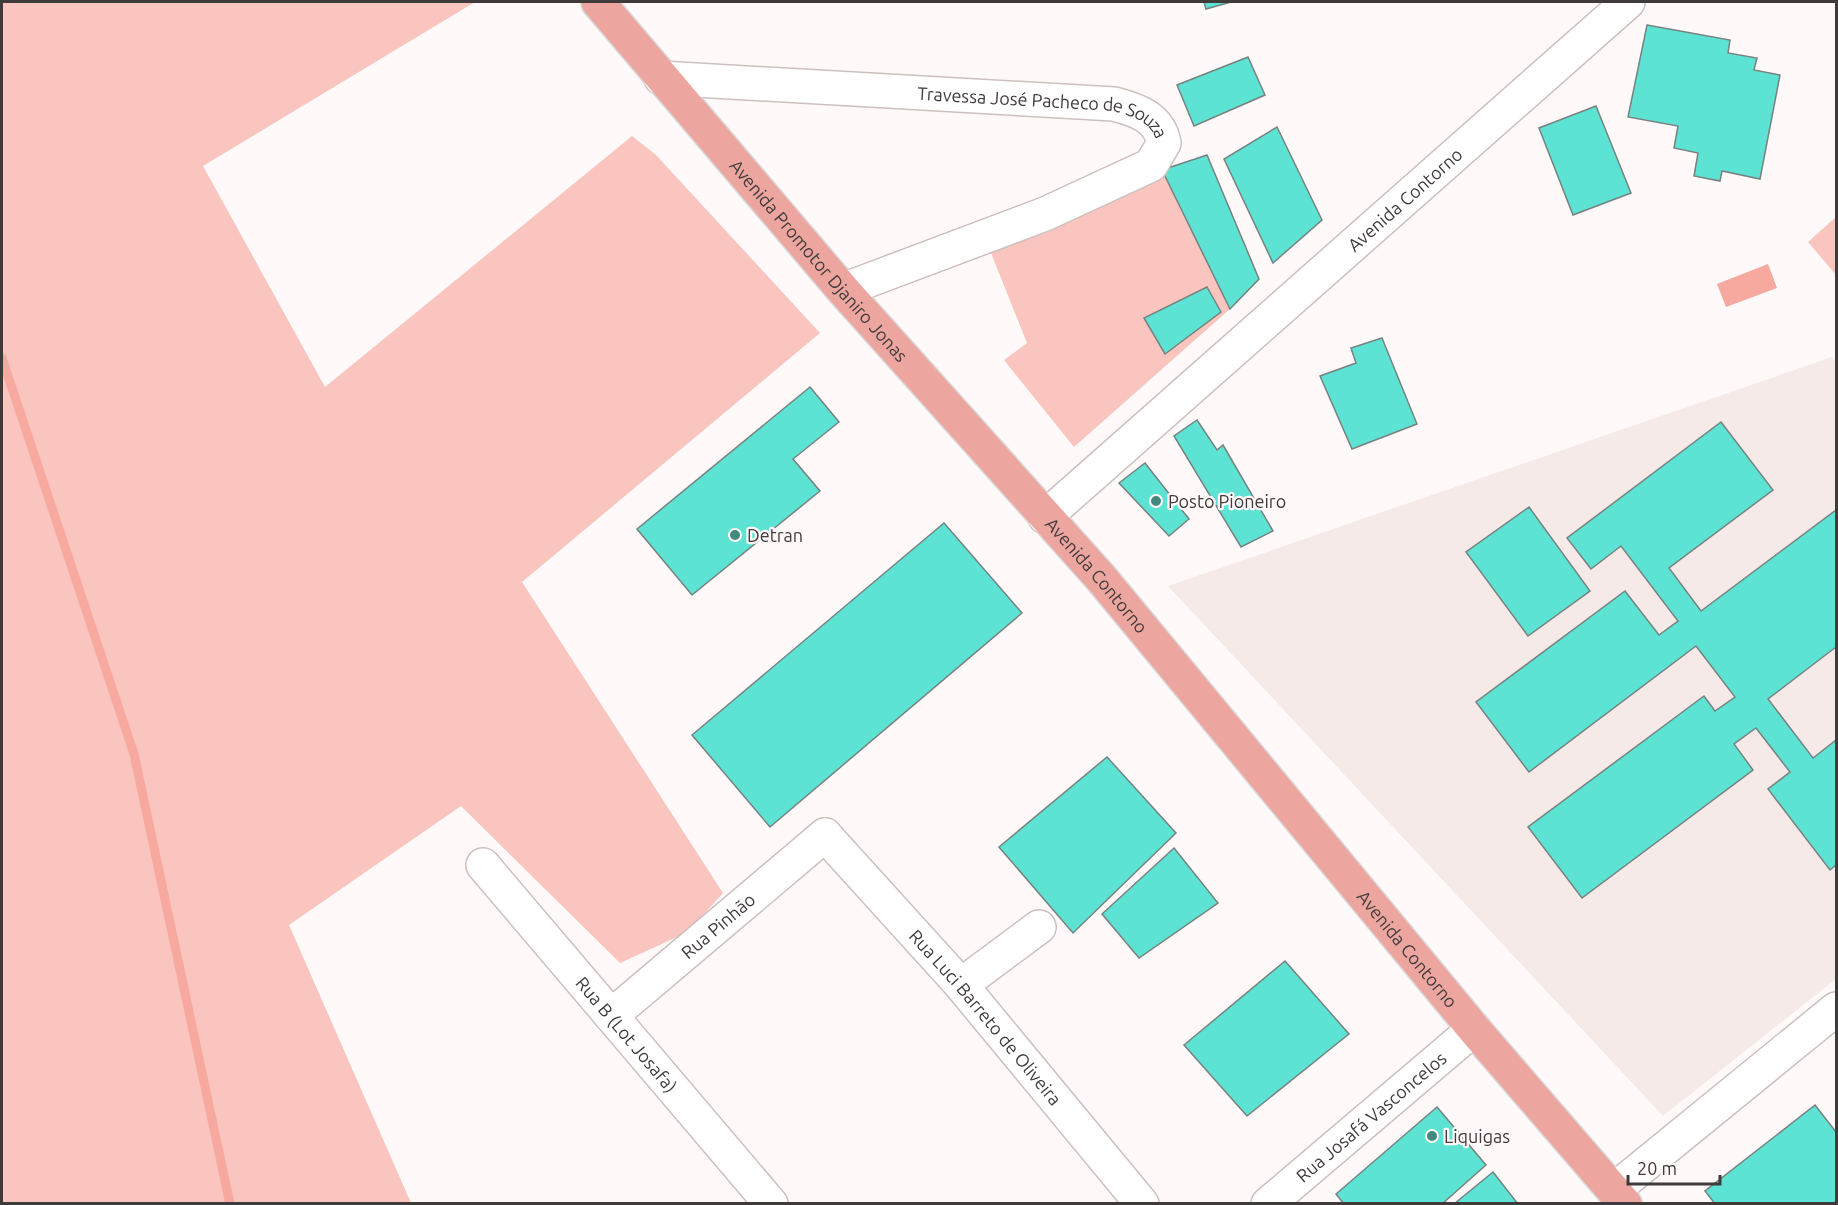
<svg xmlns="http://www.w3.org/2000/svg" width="1838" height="1205" font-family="Ubuntu,sans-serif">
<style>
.built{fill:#f6eae8;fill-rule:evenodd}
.green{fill:#f9c5be}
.water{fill:#f7a89f}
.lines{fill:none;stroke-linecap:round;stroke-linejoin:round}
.stream{stroke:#f7a89f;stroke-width:9}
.building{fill:#5de3d3;stroke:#778280;stroke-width:1.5}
.minor-casing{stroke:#ccc0bf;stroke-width:36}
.tertiary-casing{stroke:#ccc0bf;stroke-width:36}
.secondary-casing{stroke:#ccc0bf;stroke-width:36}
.primary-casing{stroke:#d9d8d8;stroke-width:36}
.minor{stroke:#fff;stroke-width:33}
.tertiary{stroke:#fff;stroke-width:33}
.secondary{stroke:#fff;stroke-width:33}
.primary{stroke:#eca69f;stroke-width:33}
.poi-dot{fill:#448980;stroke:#fffaf9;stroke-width:2}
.labels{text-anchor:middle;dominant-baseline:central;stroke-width:4.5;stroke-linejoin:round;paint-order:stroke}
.street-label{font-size:18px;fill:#403b3b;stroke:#fffaf9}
.poi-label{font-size:18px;fill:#403b3b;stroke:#fffaf9;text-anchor:start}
</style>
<rect width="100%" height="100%" fill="#fffaf9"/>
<!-- built -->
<g class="built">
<path d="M1832,357L1836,363V510L1701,611L1669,568L1772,490L1721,423L1567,538L1591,568L1621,546L1678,621L1659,635L1625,591L1476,702L1529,772L1696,646L1735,697L1715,711L1703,696L1528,827L1734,744L1756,728L1790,772L1768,789L1830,870L1836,865V979L1663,1116L1168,586ZM1529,507L1590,591L1528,636L1466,552Z"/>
<path d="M1836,647V740L1813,758L1768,699Z"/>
</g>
<!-- green -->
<g class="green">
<path d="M2,2H475L203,166L325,387L632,136L656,155L820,333L522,582L723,893L688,932L620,963L461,806L289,925L411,1203L2,1204Z"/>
<path d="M1162,170L1230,309L1074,447L1004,360L1027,343L991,253Z"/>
<path d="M1836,217V275L1808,242Z"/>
</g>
<!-- water -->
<path class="water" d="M1768,264L1777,288L1726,307L1717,284Z"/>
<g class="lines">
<!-- stream -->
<path class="stream" d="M2,358L134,754L230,1204"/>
</g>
<!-- building -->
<g class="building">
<path d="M1204,2H1231L1206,9Z"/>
<path d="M1647,25L1730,40L1728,53L1757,58L1754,70L1780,75L1760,179L1722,171L1720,181L1694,176L1698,153L1674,148L1678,126L1628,117Z"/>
<path d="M1248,57L1265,95L1194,126L1177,85Z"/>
<path d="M1596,106L1631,193L1573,215L1539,128Z"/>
<path d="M1277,127L1322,220L1273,263L1224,159Z"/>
<path d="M1207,155L1259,279L1230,309L1162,170Z"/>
<path d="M1207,287L1221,312L1165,354L1144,318Z"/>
<path d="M1382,338L1417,424L1352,449L1320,376L1356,363L1351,348Z"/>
<path d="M810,387L839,422L793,459L820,491L692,595L637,529Z"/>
<path d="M1197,420L1217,450L1223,445L1273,531L1241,547L1174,436Z"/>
<path d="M1721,422L1773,490L1669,568L1701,611L1836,510V647L1768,699L1813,758L1836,740V865L1830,870L1768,789L1790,772L1756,728L1734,744L1753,770L1582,898L1528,827L1704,696L1715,711L1735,697L1696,646L1529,772L1476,702L1625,591L1659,635L1678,621L1621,546L1591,569L1567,538Z"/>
<path d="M1145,463L1189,519L1169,536L1119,483Z"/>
<path d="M1529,507L1590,591L1528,636L1466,552Z"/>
<path d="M944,523L1022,613L770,827L692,735Z"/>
<path d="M1107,757L1176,833L1073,933L999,847Z"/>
<path d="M1174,848L1218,903L1139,958L1102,914Z"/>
<path d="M1285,961L1349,1034L1247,1116L1184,1045Z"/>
<path d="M1815,1105L1836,1132V1201L1833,1204H1715L1705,1191Z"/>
<path d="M1437,1107L1486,1165L1442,1204H1344L1336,1194Z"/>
<path d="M1493,1172L1518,1204H1454Z"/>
</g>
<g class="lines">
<!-- minor casing -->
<g class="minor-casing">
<g id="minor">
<path id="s1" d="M661,78L1114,104C1137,110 1159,117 1164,143L1151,165L1045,214L843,290"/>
<path id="s2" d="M825,835L961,985L1142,1204"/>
<path id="s3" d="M483,865L771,1204"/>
<path d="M961,985L1039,927"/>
<path id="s4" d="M1268,1204L1474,1029"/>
</g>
</g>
<!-- tertiary casing -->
<g class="tertiary-casing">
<g id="tertiary">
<path id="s5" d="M611,1016L825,835"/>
<path d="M1614,1190L1836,1009"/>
</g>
</g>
<!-- secondary casing -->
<g class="secondary-casing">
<g id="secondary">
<path id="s6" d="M1045,517L1628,2"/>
</g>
</g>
<!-- primary casing -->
<g class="primary-casing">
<g id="primary">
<path id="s7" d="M598,2L843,290L1101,578L1474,1029L1625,1204"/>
</g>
</g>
<!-- minor -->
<use href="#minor" class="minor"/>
<!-- tertiary -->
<use href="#tertiary" class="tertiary"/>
<!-- secondary -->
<use href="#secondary" class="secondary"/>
<!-- primary -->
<use href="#primary" class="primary"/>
</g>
<!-- markers -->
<g class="poi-dot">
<circle cx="1156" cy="501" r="6"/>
<circle cx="735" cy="535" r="6"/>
<circle cx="1432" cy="1136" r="6"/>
</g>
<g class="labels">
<!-- street labels -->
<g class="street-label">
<text stroke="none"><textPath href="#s1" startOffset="386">Travessa José Pacheco de Souza</textPath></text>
<text stroke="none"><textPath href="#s6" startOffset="480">Avenida Contorno</textPath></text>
<text stroke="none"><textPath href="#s7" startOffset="340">Avenida Promotor Djaniro Jonas</textPath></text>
<text stroke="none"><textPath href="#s7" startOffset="760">Avenida Contorno</textPath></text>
<text stroke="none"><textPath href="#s5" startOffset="140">Rua Pinhão</textPath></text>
<text stroke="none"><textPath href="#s7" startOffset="1246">Avenida Contorno</textPath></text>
<text stroke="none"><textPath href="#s2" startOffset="243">Rua Luci Barreto de Oliveira</textPath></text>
<text stroke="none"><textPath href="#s3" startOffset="222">Rua B (Lot Josafa)</textPath></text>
<text stroke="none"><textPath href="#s4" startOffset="135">Rua Josafá Vasconcelos</textPath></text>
</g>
<!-- poi labels -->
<g class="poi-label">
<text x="1168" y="501">Posto Pioneiro</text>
<text x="747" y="535">Detran</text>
<text x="1444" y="1136">Liquigas</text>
</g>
</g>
<!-- border -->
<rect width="1838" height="1205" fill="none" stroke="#403b3b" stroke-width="6"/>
<!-- scale -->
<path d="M1628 1175v9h92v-9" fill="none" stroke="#403b3b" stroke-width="3"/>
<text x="1637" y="1175" font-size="18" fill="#403b3b" stroke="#fffaf9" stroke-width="4.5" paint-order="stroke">20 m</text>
</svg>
